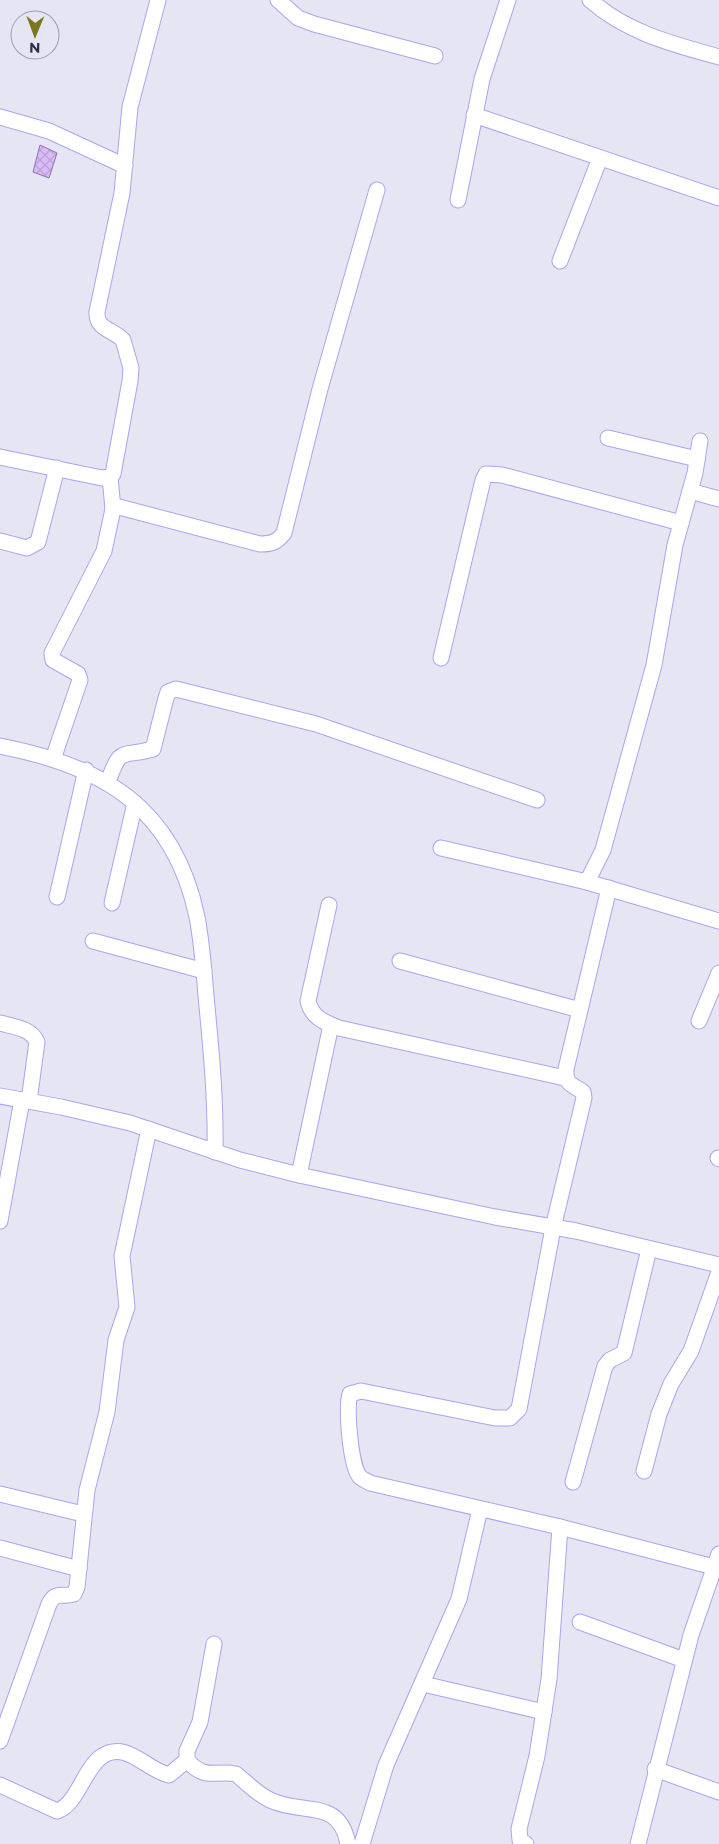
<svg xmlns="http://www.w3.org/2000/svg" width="719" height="1844" font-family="Montserrat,sans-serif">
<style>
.building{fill:url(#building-cross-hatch);stroke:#9070ae}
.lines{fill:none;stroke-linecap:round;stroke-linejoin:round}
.minor-casing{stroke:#aaa5eb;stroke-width:17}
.minor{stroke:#fff;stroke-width:15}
</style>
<defs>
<pattern id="building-cross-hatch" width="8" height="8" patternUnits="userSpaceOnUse" patternTransform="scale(1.25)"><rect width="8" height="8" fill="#d9bbf7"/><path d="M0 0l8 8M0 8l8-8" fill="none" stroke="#bba1d5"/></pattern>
</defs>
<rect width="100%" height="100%" fill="#e5e5f4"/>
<!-- building -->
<path class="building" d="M40,145L57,153L49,178L33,172Z"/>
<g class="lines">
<!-- minor casing -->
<g class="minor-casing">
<g id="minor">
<path d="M278,0L298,18L314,24L435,56"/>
<path d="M590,0C627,33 673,44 719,57"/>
<path d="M474,115L719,198"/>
<path d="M0,117L49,131L125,166"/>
<path d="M458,200L482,79L508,0"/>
<path d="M560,261L600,158"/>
<path d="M608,438L697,459"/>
<path d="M0,457L102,478L110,477L113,474L130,381L131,368L123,340C113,329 96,330 97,312L122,193L130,107L158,0"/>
<path d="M110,477L113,509"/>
<path d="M690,491L719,499"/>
<path d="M0,541L27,548L38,542L57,468"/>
<path d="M441,658L483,480L486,474L502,475L681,523"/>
<path d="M0,746C103,766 174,807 197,917C202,943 204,970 206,996C211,1048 216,1099 215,1152"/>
<path d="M53,759L80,680L78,674L53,660L52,653L104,551L113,509L119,507L260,544C272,544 277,542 284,533L320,389L377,190"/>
<path d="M108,782C121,745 121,758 153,749L166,698L168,692L176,689L316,724L537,800"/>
<path d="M441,848L587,882L719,921"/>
<path d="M587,882L603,850L654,665L675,545L695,473L700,441"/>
<path d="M609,888L566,1069C565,1085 572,1084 583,1092L584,1098L553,1228L519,1409L510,1418H495L361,1391L350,1394C346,1407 350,1466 360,1477C362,1479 367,1481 370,1483L560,1527L714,1567"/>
<path d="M57,897L86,770"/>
<path d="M112,903L135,803"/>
<path d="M329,905L308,1001C312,1018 324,1022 339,1028L565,1078"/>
<path d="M93,941L204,971"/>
<path d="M400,961L580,1010"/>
<path d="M699,1021L719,973"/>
<path d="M0,1023C14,1027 31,1028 37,1042L29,1101"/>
<path d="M0,1096L61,1107L130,1123L240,1160L299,1175L495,1217L576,1231L719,1265"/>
<path d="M718,1158L719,1159"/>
<path d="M299,1175L331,1025"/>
<path d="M0,1221L22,1100"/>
<path d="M644,1471L659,1414L671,1384L691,1351L719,1272"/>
<path d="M573,1482L605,1366L610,1360L624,1353L649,1249"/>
<path d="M0,1494L83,1514"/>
<path d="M0,1548L79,1569"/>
<path d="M580,1622L684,1660"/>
<path d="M214,1644L200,1722L187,1751V1760C205,1781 215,1770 236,1774C247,1783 257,1794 270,1800C304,1816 339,1797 348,1844"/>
<path d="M423,1684L544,1712"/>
<path d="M0,1741L49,1604C56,1590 62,1598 74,1594L77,1587L87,1490L107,1412L116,1340L127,1307L122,1256L149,1129"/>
<path d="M655,1769L719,1792"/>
<path d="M0,1785L57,1811C77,1805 84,1769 101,1757C126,1739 146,1770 169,1775L187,1760"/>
<path d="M362,1844L386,1765L459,1599L480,1509"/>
<path d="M526,1844L520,1840L519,1829L537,1756L549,1679L560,1527"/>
<path d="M638,1844L691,1635L719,1554"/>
</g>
</g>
<!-- minor -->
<use href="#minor" class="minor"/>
</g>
<!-- north arrow -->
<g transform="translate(35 35) rotate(181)"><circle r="24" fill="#e5e5f4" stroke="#9d9db1"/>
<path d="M0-4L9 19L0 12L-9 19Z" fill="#7a771c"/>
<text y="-8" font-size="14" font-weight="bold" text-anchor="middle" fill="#32304c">N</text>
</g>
</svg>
